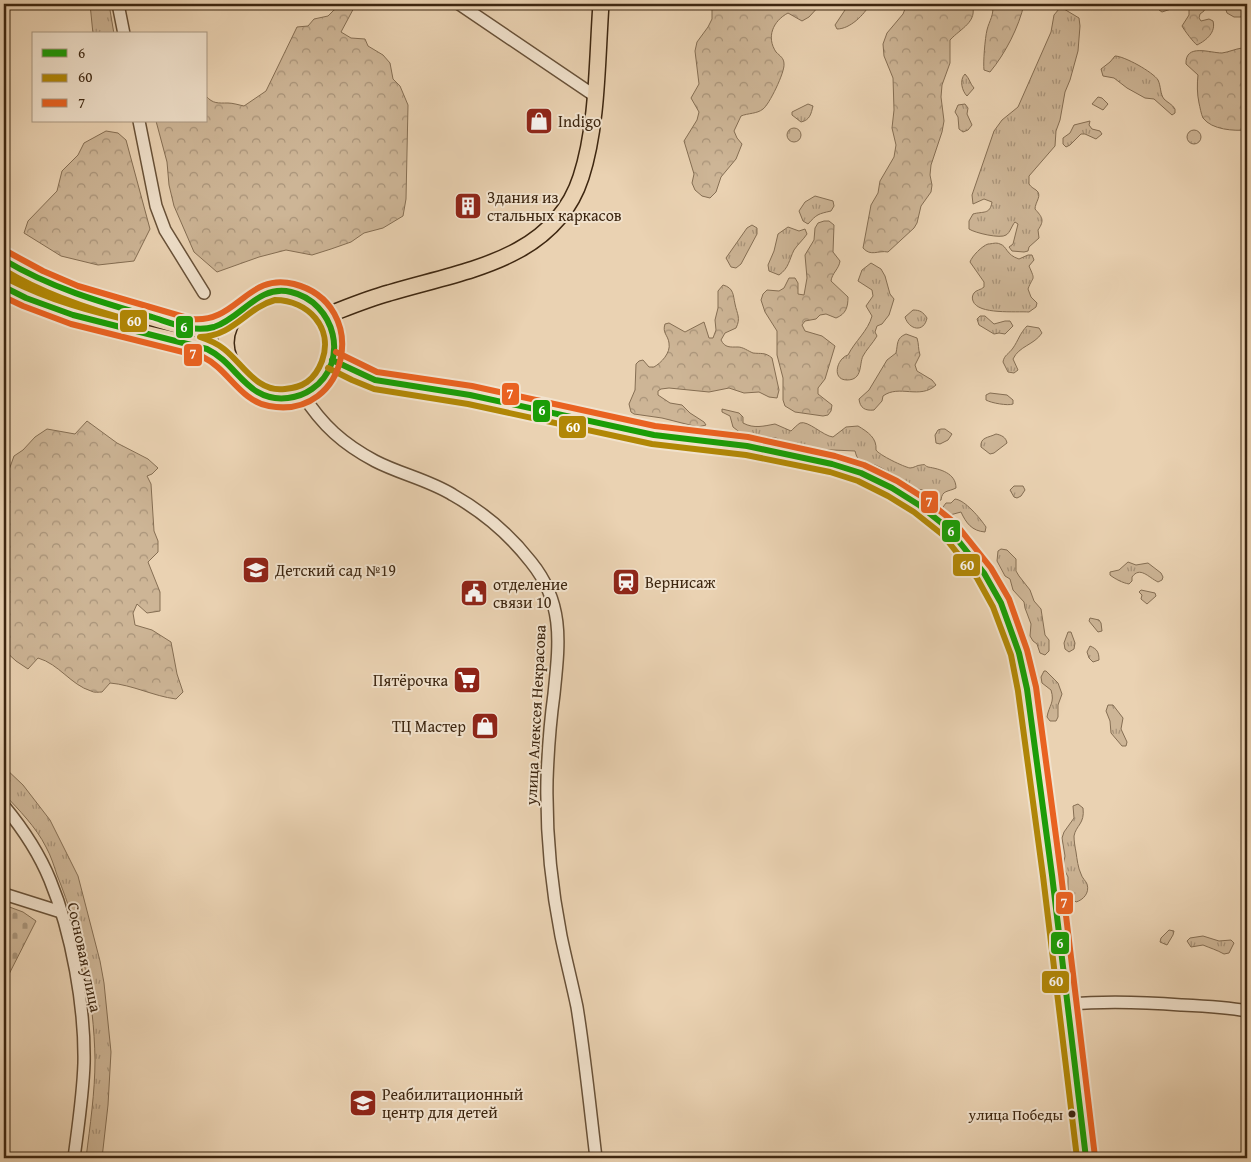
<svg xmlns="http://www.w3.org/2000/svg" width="1251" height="1162" font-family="'Gentium Book Plus',serif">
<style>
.grass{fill:url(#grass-tufts);stroke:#856e53}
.forest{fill:url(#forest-crowns);stroke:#856e53}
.cemetery{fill:url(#cemetery-stones);stroke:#856e53}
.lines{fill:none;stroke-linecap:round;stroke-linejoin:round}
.minor-casing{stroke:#685138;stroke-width:14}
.major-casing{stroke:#3d2610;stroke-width:18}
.minor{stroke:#f1e2cd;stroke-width:11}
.major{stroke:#ead2b2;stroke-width:15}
.bus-1-casing{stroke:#f1e2cd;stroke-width:10}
.bus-2-casing{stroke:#f1e2cd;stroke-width:10}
.bus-3-casing{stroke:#f1e2cd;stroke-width:10}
.bus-1{stroke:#1b9d07;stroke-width:6}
.bus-2{stroke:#b18706;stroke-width:6}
.bus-3{stroke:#e96221;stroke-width:6}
.bus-dot{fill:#3d2610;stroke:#f1e2cd;stroke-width:2}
.labels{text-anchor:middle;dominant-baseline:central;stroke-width:4;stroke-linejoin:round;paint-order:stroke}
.bus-label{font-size:15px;fill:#3d2610;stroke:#f1e2cd;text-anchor:end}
.poi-label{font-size:16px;fill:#3d2610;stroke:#f1e2cd;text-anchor:start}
.street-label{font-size:16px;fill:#3d2610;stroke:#f1e2cd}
.line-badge{stroke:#f1e2cd;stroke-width:2}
.badge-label{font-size:14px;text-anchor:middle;font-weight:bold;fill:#fff}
</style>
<defs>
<pattern id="grass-tufts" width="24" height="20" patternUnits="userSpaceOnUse" patternTransform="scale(1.25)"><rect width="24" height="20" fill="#cdb596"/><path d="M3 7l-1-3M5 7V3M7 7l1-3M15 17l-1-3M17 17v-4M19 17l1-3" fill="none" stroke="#a89379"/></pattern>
<pattern id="forest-crowns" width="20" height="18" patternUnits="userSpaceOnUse" patternTransform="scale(1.25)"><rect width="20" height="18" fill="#cdb596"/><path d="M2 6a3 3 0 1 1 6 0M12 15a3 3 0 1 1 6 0" fill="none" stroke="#a89379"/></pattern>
<pattern id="cemetery-stones" width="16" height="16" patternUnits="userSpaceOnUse" patternTransform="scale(1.25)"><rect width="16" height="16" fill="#cdb596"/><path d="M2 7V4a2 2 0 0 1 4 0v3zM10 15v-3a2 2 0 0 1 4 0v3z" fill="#a89379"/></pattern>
</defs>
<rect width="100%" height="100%" fill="#ead2b2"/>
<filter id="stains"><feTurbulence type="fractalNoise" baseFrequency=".004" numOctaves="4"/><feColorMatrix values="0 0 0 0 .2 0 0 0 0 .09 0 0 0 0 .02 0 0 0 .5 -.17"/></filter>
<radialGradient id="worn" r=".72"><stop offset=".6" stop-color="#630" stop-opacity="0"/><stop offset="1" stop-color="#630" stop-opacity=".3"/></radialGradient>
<!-- grass -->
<g class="grass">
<path d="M90,4H109L114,34H93Z"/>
<path d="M849,4H870C864,15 850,29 837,29L835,25Z"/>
<path d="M1059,9H1064L1079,18L1080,26L1078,51L1070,80L1065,92L1060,120L1056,131L1055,146L1029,176V184C1031,187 1033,188 1036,190C1043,195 1035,202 1035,209C1042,217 1045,220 1038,230L1039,238L1029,247L1028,251L1024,252L1012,251L1009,247L1013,244L1018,224L1015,222C1012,225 1010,233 1006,235C1001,239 975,233 969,229V221L973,214C983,211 990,215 992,202L984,199L973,204L972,195L994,131L1002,120L1018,107L1051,32L1054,15Z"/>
<path d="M1115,56C1124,56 1153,72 1158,80C1161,86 1160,94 1164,99C1168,103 1172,104 1175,109V113L1172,115L1154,99L1145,98L1127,88L1114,78L1103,76L1101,69L1110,62Z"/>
<path d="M965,74C970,79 970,84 974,88L967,96C962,91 959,80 965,74Z"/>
<path d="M1098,97L1102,98L1108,104L1103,110L1092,104Z"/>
<path d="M808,104L813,106C811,114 810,120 801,122L792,115V112Z"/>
<path d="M965,104L968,108L967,114L972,125L968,130L963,132L959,129L958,117L955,112L958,105Z"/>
<path d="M1090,121L1089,125L1092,129L1100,131L1102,134L1096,139L1085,134H1081L1070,145L1066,147L1063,144V138L1070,133L1074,125Z"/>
<circle cx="794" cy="135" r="7"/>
<circle cx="1194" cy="137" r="7"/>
<path d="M815,196L833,201L834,206L831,211C818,214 817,214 808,224L803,221L799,211L805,202Z"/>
<path d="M752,225L757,228V234L741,264L736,268L731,267L726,258L747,228Z"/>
<path d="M788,227L799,231L805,229L807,234C803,240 798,244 794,250C789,260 789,268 779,275L769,271L768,265L774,251L778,234Z"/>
<path d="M988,244C992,244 996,242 1000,244C1007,246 1006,255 1019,259L1028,255H1032L1034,260L1029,266C1036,282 1033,275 1028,289L1031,297L1037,303L1036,307L1029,312C1016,311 978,315 973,301C972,298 972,296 974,293C976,290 981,290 984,287V282L970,262C972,256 982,246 988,244Z"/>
<path d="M871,263L881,269L885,276L890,294L894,299L889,315L882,324L877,326L875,332L877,336C873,343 866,350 863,356C859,364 863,380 847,380C831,380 837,358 848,355C855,341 868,331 872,316L866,306L873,296L872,290L858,281L862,270Z"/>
<path d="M913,310C920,310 923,312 927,318C924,333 909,330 905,317Z"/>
<path d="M980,316H985L994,324L1005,321H1010L1013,326L1005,334L999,333L994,334L979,325L977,319Z"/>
<path d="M1027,326L1039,328L1042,333C1034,345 1019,346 1013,359L1018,370L1014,373L1008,372L1003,362C1004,355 1009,354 1013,348C1018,341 1020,333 1027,326Z"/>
<path d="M990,393L1007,395L1013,400V404C1008,406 991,403 986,400V395Z"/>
<path d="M722,409L739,413L743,417V423C754,429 764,426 775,424L791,431C793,429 797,425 800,423C808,420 823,436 833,437L846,427L858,426C868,432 877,438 876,450C879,455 904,467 910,468C914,468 917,465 921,465C927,464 923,465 928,467C940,469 956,473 956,488C948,492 942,490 941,500L935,502L926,495L923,490C904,489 892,471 875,465C870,463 865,464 860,461C857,458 856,455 855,451L811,449L786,443L776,438L742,434L733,427L730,416L722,412Z"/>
<path d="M941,429H945L952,434L948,440L940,444L936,443L935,435L938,430Z"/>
<path d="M996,434C1001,435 1006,437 1007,443L994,453L990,454L981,447C980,437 988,438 996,434Z"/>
<path d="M1014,486H1023L1025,490L1021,496L1017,498L1014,497L1010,490Z"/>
<path d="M955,499C965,500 980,518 986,527L985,532C972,531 966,523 961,512L950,515L945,512L943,507L946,503H951Z"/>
<path d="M1001,549L1007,550L1016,559V571L1019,576L1030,590L1034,601L1041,609L1045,635L1049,640V651L1045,655L1040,653L1037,644L1033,641L1030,636L1031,624L1025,608L1024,602L1013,590L1010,579L1005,576L997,561L998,551Z"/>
<path d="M1128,562L1136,565L1148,563L1161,573L1163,577L1162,580L1158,582C1148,577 1140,566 1132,577V581L1129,584C1123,583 1115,579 1110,575V572L1119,570Z"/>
<path d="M1141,590L1155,593L1156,596L1147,604L1141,599L1142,595L1139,592Z"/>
<path d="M1090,618L1099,620L1101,623L1102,631L1098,632L1089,621Z"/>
<path d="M1068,632H1071L1075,643L1074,649L1069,652L1065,649L1064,643Z"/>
<path d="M1090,646C1097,649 1099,652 1099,660L1093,662L1089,658L1087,652Z"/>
<path d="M1044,671H1046L1058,683L1062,694L1058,705V717L1056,721H1050L1047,717C1049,705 1055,703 1051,690L1042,683L1041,677Z"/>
<path d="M1108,705H1113L1123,718L1121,729L1127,742L1126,746H1122L1111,733L1110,721L1106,711Z"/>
<path d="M4,767L23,785L50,820L78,876L100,961L104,983L111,1052L108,1105L102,1158H86C90,1126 95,1092 95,1060C94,997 81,934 57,875C54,866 51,856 46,847C36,827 19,810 4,794Z"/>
<path d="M1078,804L1083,808C1085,824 1076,825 1074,836C1074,841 1075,847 1076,852C1077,859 1078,868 1081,874C1082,878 1086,881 1087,884C1090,893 1083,900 1076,902L1068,894V877L1063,867L1065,856L1062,838L1064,832L1074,818L1073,806Z"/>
<path d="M1169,930L1174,931L1173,935L1167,945L1160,942L1161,938Z"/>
<path d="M1203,936L1219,941L1231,940L1234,943L1229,953L1224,954C1217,950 1210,948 1203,945L1191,947L1187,941L1190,938Z"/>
</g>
<!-- forest -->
<g class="forest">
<path d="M344,4H356L341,32L351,38L365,39L368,46L383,55L390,63L393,79L400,86L408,105L406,199L403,216L383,228L364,233L351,242L331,249L312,255L286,250L259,257L217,272L194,252L174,206L169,185L167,162L156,121H206V96C213,104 218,103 228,103C233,103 239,105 244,106L266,91L297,27L308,26L314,19L328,16L334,10Z"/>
<path d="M712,4H821L809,17L802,21L788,13C773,21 766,37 776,52C780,56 784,58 784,64C785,72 769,105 763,109C757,114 748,113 741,116L734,131L737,138L742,144L736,159L721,177L716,192L710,198L702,196L695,190L692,183L694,174L684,141L697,120L699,112L691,98L699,84L695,51L697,42L708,27L712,19Z"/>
<path d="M907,4H972C978,22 961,28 950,40V63L942,85L941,97L944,121L942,132L931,165L930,175L932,185L931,192L921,206L917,223L914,228L888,252C878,250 871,257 863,248L871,205L878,193L880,181L894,157L896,145L892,128L894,110L893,78L884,56L883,44L887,33L903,14Z"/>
<path d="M992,4H1024C1019,27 1005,54 990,72L984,70C983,63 985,38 987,30C989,21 995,14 992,4Z"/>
<path d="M1160,4H1206L1204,11L1200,14L1199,18L1201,21L1209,19L1213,21C1216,32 1207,40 1197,45C1194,43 1184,30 1182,26L1189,15V8L1185,9L1177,7L1162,12L1159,10Z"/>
<path d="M1224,4H1247V28L1242,17H1234L1227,13Z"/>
<path d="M1242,48L1247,51V130C1234,131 1212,130 1203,118C1201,114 1200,107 1199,103C1197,94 1197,84 1198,75L1186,64C1185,43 1210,53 1222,53C1229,52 1235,49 1242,48Z"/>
<path d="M106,131L118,133L126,140L150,229L134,261L98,265L61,256L24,233L28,221L57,191L62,171L78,155L84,143Z"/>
<path d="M824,221H829L834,225L833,252L840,261C839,269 832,273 831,281L848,297C848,307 846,314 836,318L826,314L820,315L816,319L805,321L802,325L805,331L822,336L835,346L825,379L818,388V394L832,405L831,411L828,415L823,416L795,412L785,406L783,400V378L777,355V331L765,312L761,300L763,294L767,290L779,291L784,288L789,278H795L798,283V294L804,295L807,278L805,255L814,240L815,228L818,223Z"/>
<path d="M723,285C734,288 733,295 735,304C737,314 741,318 736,328L725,333L721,340C725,348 730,347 738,347C743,347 748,351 753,353C761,354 765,352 772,358L779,390L777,398L769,397L759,392L744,393L729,388L709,392L669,388L661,389L658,391V395L670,403L682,405L690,413L704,422L706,425L698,427L662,418L634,414L631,412L629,404L635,390L636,364L639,361L643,360L649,367H654C661,363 671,353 669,343C668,335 662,333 665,324L669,323L685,332L704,322L709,338H713L716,330L715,320L718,308V291Z"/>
<path d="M906,334L917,338C919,344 918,349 920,355L915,365L917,371L932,380L936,385C920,400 899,384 883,396L882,401L874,410C865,411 860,408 859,399L869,390L887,360L896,353C898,344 896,338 906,334Z"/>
<path d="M87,421L117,443L148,459L158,468L152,474L147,476L151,484L154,531L158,541V552L148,562L160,592V611L147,613L137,604L133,613L135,625L152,630L171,642L177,674L183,692L176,699C153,696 133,685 110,683L102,692C99,692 94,693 91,691C71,685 59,664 38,658L28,669L16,661L4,650L5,640L4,627V484L14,456L23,450L35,437L47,429L75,434Z"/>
</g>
<!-- cemetery -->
<path class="cemetery" d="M4,905L23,912L36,921L4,984Z"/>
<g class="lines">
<!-- minor casing -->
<g class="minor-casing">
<g id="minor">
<path d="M118,4L124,34"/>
<path d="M459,4L595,96"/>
<path d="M139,121L156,206L165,230L204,293"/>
<path d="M303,395C322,425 343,444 375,461C400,474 429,480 453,495C483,512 510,535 531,562C565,604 559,644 554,694C550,723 548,751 547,780C546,832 551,885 561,936C566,960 572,983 577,1007C585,1057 590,1108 596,1158"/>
<path d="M4,806C23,829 39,853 50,880C72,933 85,1007 84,1063C83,1095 78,1127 74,1158"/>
<path d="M4,894L61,912"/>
<path d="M1068,1004C1106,1001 1143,1002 1181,1005C1203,1006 1226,1007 1247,1011"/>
</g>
</g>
<!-- major casing -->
<g class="major-casing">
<g id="major">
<path d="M4,260C48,288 99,303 149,317C164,321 179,327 194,329C208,331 221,324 234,318"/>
<path d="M4,287C62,319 132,329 196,345C205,348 212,351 220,357C241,373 253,403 284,399C295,397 303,395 312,389C326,378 335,361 334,342C334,331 328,320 321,311C310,298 292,288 274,291C250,294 226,319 226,343C226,355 232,365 238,375"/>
<path d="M325,316C346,308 367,299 389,293C461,271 554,261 581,177C598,125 597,58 601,4"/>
<path d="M332,360L355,372L375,380L470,395L654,435L747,446L832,464L861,473L892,488L919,505L949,529L984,573L1001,603L1019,653L1027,689L1052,875L1086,1158"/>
</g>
</g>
<!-- minor -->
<use href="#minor" class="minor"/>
<!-- major -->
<use href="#major" class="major"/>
<!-- bus-1 casing -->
<g class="bus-1-casing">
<g id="bus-1">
<path d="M4,260C51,288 100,302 152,317C171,323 193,333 214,327C242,318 258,284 291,292C335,302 351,362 312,389C305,394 296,397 288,398C247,403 238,364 207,349L73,315L26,298L4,287"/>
<path d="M332,360L375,380L470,395L654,435L747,446L832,464L861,473L892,488L919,505L949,529L984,573L1001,603L1019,653L1027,689L1052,875L1086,1158"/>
</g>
</g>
<!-- bus-2 casing -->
<g class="bus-2-casing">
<g id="bus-2">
<path d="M4,270C45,295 91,310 137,322C92,312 49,300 8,279"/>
<path d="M275,300C308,300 334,328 322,361C319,369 314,377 307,382C300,387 293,388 285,389C257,393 243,364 224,349C217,343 209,340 200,337C234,336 246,308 275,300Z"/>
<path d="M328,368L352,380L374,389L468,404L652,444L746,455L830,472L858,481L888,496L914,512L943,535L977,578L993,607L1011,655L1018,691L1043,876L1077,1158"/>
</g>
</g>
<!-- bus-3 casing -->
<g class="bus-3-casing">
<g id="bus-3">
<path d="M4,297L23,306L71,324L203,357C228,369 240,401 269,406C349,421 372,304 294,284C247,272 237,324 191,319L78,286L43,271L8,252"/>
<path d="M336,352L377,372L472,386L655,426L748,437L835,456L864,465L897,481L924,498L955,523L991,568L1009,599L1027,650L1036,687L1061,874L1095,1157"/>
</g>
</g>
<!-- bus-1 -->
<use href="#bus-1" class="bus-1"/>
<!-- bus-2 -->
<use href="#bus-2" class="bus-2"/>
<!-- bus-3 -->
<use href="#bus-3" class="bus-3"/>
</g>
<!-- icons -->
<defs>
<g id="shop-square" transform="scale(1.4375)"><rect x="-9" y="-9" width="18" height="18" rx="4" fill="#8f2418" stroke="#f1e2cd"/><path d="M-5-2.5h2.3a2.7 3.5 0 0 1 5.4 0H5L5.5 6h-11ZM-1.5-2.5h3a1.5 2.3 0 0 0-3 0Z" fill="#fff"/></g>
<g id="building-square" transform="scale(1.4375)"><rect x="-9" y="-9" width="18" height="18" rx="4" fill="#8f2418" stroke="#f1e2cd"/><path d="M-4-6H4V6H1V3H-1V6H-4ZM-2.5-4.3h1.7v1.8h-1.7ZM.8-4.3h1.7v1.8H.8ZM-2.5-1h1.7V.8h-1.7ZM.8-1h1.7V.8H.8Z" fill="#fff"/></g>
<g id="school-square" transform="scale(1.4375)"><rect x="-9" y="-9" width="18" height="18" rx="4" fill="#8f2418" stroke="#f1e2cd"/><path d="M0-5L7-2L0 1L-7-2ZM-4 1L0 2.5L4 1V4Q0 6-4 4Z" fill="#fff"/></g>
<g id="station-square" transform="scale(1.4375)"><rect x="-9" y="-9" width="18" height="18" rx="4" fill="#8f2418" stroke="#f1e2cd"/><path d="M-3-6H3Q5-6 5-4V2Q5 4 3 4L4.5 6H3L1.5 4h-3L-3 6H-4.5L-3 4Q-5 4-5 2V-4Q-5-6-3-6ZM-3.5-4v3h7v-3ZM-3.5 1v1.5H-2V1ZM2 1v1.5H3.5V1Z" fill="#fff"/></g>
<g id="civic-square" transform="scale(1.4375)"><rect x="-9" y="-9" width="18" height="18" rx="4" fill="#8f2418" stroke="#f1e2cd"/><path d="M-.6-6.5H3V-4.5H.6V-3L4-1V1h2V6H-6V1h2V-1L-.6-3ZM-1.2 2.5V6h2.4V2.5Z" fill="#fff"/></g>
<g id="supermarket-square" transform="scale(1.4375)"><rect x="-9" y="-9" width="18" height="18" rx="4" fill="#8f2418" stroke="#f1e2cd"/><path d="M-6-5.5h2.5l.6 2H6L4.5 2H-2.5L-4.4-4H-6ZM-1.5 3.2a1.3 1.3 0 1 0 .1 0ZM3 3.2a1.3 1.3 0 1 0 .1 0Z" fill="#fff"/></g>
</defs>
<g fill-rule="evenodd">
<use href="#shop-square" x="539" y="121"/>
<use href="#building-square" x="468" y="206"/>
<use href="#school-square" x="256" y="570"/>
<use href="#station-square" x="626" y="582"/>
<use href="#civic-square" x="474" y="593"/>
<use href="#supermarket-square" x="467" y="680"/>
<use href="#shop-square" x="485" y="726"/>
<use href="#school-square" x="363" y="1103"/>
</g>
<!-- markers -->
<circle class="bus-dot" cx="1072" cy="1114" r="4.5"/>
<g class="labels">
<!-- bus labels -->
<g class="bus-label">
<text x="1063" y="1114">улица Победы</text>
</g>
<!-- poi labels -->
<g class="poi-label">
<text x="558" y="121">Indigo</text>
<text x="487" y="197">Здания из<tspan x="487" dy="18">стальных каркасов</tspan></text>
<text x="275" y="570">Детский сад №19</text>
<text x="645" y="582">Вернисаж</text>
<text x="493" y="584">отделение<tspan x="493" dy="18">связи 10</tspan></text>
<text x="448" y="680" text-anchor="end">Пятёрочка</text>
<text x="466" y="726" text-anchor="end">ТЦ Мастер</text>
<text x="382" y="1094">Реабилитационный<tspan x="382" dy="18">центр для детей</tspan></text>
</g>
<!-- street labels -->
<g class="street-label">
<text transform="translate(535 715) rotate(-87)">улица Алексея Некрасова</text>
<text transform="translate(85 957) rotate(78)">Сосновая улица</text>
</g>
</g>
<g class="line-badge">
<rect x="119" y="309" width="29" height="24" rx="5" fill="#b18706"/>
<rect x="175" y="315" width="19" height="24" rx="5" fill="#1b9d07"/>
<rect x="183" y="343" width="20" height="24" rx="5" fill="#e96221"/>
<rect x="501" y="382" width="19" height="24" rx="5" fill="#e96221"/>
<rect x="532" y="399" width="19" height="24" rx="5" fill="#1b9d07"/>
<rect x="558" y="415" width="29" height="24" rx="5" fill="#b18706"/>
<rect x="920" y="490" width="19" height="24" rx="5" fill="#e96221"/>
<rect x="941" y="519" width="20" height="24" rx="5" fill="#1b9d07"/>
<rect x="952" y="553" width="29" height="24" rx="5" fill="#b18706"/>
<rect x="1055" y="891" width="19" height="24" rx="5" fill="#e96221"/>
<rect x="1050" y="931" width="20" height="24" rx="5" fill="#1b9d07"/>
<rect x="1041" y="970" width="29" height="24" rx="5" fill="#b18706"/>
</g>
<g class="badge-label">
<text x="134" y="326">60</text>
<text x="184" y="332">6</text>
<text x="193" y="359">7</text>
<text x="510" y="399">7</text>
<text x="542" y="415">6</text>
<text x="573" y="432">60</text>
<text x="929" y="507">7</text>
<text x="951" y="536">6</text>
<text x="967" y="570">60</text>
<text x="1064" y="908">7</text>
<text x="1060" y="948">6</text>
<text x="1056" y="986">60</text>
</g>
<!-- margin -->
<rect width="1251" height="1162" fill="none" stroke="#ead2b2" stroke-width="20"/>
<rect x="5" y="5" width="1241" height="1152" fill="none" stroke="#3d2610" stroke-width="2.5"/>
<rect x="10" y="10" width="1231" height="1142" fill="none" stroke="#3d2610"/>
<!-- legend -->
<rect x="32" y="32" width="175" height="90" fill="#f1e2cd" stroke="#a99781"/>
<rect x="42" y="49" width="25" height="8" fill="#1b9d07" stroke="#a99781"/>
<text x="78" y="58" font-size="15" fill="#3d2610">6</text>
<rect x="42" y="74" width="25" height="8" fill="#b18706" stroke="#a99781"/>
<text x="78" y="82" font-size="15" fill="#3d2610">60</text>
<rect x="42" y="99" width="25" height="8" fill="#e96221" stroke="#a99781"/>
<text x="78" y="108" font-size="15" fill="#3d2610">7</text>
<rect width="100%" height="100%" filter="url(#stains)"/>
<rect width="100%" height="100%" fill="url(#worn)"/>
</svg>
